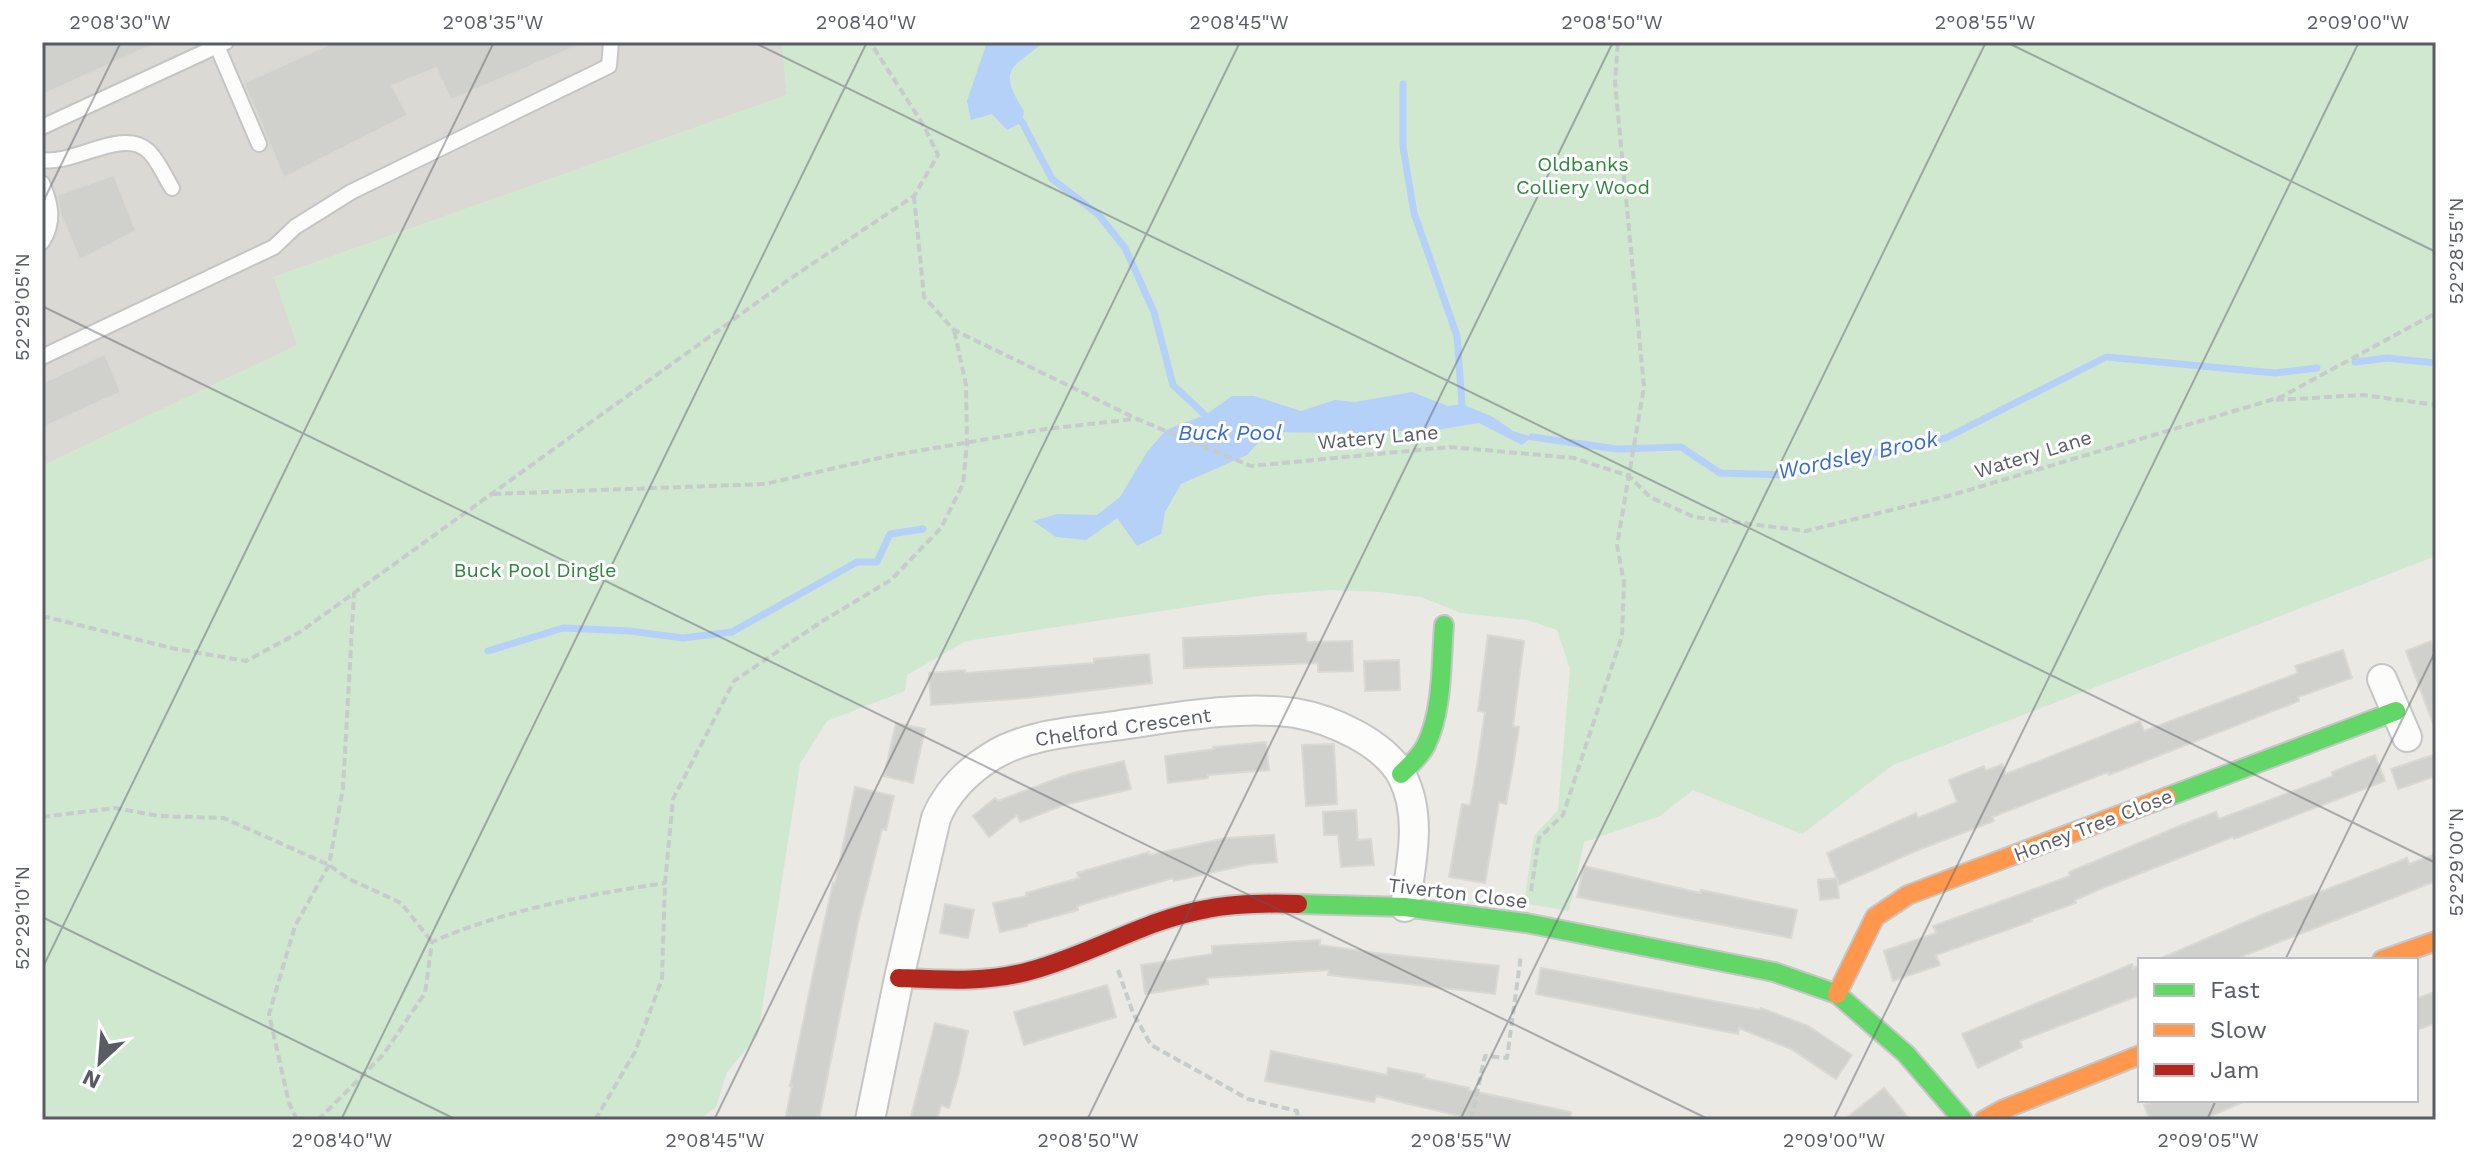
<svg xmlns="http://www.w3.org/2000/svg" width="2478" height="1162" font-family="'Work Sans',sans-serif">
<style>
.industrial{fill:#dad9d3}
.green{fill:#d0e8d0}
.water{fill:#b5d1f7}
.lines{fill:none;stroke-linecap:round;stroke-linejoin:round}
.stream{stroke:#b5d1f7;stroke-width:7}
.building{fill:#d0d0cc;stroke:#dad8d2;stroke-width:2}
.lane-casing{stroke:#c6c5c5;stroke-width:18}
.street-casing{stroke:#c6c5c5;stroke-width:32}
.fast-casing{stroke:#c6c6c6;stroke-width:22}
.slow-casing{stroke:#c6c6c6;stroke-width:22}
.jam-casing{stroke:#c6c6c6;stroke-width:22}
.path{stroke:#c6ccca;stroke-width:4;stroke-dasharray:8 4;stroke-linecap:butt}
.lane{stroke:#fcfcfb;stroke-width:14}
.street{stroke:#fcfcfb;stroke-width:28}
.fast{stroke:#63d668;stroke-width:18}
.slow{stroke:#ff974d;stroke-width:18}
.jam{stroke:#b3261e;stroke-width:18}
.ticks{fill:none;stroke:#595c63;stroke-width:2;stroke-opacity:0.45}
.labels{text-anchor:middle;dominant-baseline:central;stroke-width:6;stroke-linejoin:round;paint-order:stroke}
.park-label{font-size:20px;fill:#2e853e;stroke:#fff}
.street-label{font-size:20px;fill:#595c63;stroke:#fff}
.water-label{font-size:22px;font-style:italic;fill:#386bcb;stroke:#fff}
.neatline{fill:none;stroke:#595c63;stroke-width:3}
.ticks-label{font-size:20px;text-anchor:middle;fill:#595c63}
</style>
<rect width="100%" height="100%" fill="#eae9e3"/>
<!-- industrial -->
<path class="industrial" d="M42,42H782L787,95L274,277L298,345L42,466Z"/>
<!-- green -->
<path class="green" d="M782,42H2436V556L1893,765L1802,834L1693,790L1660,816L1584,842L1569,911L1524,903L1534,836L1558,810L1570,669L1557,630L1527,620L1461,613L1421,597L1380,592L1331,590L1266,595L966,641L907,675L905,691L827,721L800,764L758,1035L727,1072L716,1107L698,1120H42V466L297,345L274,277L787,95Z"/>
<!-- water -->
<g class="water">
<path d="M987,42H1044C1013,68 996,67 1024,111L1022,122L1007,130L992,114L971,120L967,101Z"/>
<path d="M1412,392L1448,406L1462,404L1493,417L1513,431L1532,437L1522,445L1479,423L1430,431H1381L1352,449L1351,433L1268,432L1247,455L1181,484L1165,512L1161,534L1137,546L1117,518L1086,540L1056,537L1033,521L1058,514L1097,515L1120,497L1147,452L1166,430L1205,415L1232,396H1254L1301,411L1335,400L1355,402Z"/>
</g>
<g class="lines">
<!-- stream -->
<g class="stream">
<path d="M1403,84V147L1414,213L1457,336L1462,404"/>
<path d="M1022,122L1052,179L1098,214L1125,248L1154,312L1173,385L1205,415"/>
<path d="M2355,362L2387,358L2436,363"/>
<path d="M1532,437L1617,449L1681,447L1720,473L1786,475L1830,462L1946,438L2106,357L2275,373L2317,368"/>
<path d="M488,651L563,628L630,631L683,638L732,632L857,562H877L890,534L923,529"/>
</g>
</g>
<!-- building -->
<g class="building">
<path d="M42,42H159L42,95Z"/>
<path d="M334,42H586L451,100L436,68L392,86L408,115L284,178L244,83Z"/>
<path d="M114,175L136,231L80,260L60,213L57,195Z"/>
<path d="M105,354L121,392L42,428V383Z"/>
<path d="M1306,633L1307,642L1352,641L1353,671L1318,672V663L1184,668L1183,638Z"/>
<path d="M1488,635L1524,641L1513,726L1519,727L1514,760L1506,804L1499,802L1485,883L1449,877L1462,804L1470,805L1477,765L1485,712L1478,711Z"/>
<path d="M2431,641L2436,654V725L2434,726L2406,651Z"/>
<path d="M2343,650L2352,678L2298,697L2299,701L2163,754L2109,775L2108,772L1992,817L1994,821L1918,850L1839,885L1827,853L1916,813L1918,818L1957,802L1949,780L1984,766L1986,771L2002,764L2006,774L2140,721L2144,731L2298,673L2295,666Z"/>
<path d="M1149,654L1152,683L1027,698L931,705L929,673L965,670V673L1094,663V659Z"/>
<path d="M1399,660L1400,690L1365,691L1364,661Z"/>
<path d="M896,723L925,729L913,783L884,776Z"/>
<path d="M1266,742L1269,770L1208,775V778L1168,783L1165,756L1214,749L1213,747Z"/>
<path d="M1334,744L1337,804L1306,806L1302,745Z"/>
<path d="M2436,754V776L2398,789L2391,769Z"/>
<path d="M2375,755L2385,781L2234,839L2233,837L2100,889L2075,900L2076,903L2031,919L2032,921L1936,955L1940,965L1893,981L1884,951L1936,933L1933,926L2070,876L2069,872L2189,822L2216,812L2219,819L2333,776L2332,772Z"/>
<path d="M1124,761L1131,789L1064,805L1020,822L1017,815L989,837L973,816L995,798L998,801L1069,774Z"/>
<path d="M855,787L894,796L886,830L882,829L858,923L819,1120H785L792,1086H790L816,959L833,883L835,884Z"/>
<path d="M1356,810L1358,840L1371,839L1374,865L1341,867L1338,835H1324L1323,812Z"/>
<path d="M1274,835L1277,862L1251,864L1174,881L1173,878L1077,906L1078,910L1027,924V926L1000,932L993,903L1027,896L1026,893L1079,878L1077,873L1149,852V855L1226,838Z"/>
<path d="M2436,854V881L2233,960H2157L2261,915L2407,858L2409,864Z"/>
<path d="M1584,866L1700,893L1701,890L1797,910L1791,938L1577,897Z"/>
<path d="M1837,878L1839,898L1820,900L1818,880Z"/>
<path d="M945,904L974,910L968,938L940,933Z"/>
<path d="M1320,940V945L1376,953L1499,966L1495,994L1328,975L1329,970L1207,978L1208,984L1145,994L1141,965L1212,954V946Z"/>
<path d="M2132,964L2133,968L2140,965V995L2020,1041L2022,1047L1978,1068L1962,1034Z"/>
<path d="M1541,968L1698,998L1760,1010L1761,1008L1808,1026L1852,1055L1836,1079L1791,1049L1739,1028L1738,1034L1536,994Z"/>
<path d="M1107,985L1116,1017L1024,1045L1014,1012Z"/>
<path d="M2436,991V1023L2416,1030V999Z"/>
<path d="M935,1023L968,1031L959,1073L949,1108L941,1105L937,1120H910Z"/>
<path d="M1271,1051L1387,1075L1388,1068L1425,1075L1424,1078L1469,1088L1468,1090L1571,1112L1570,1120H1476L1376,1096L1374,1102L1265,1081Z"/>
<path d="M1884,1088L1910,1120H1844Z"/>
<path d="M2157,1100H2248L2201,1120H2150L2144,1105Z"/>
</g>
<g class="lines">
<!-- lane casing -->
<g class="lane-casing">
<g id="lane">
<path d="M217,46L259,144"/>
<path d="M42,127L226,42"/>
<path d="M42,160C74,165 122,128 147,150C157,158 165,177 172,188"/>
<path d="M42,183C51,204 55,222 42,242"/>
<path d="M42,357L274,247L295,227L351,192L609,66L611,42"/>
</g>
</g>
<!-- street casing -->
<g class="street-casing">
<g id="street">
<path d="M2382,679L2407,737"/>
<path d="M870,1120L899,978L936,818C947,792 968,771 992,756C1028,734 1073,732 1114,726C1171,718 1238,705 1295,713C1330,719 1384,742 1402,776C1423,816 1411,864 1405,907"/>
</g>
</g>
<!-- fast casing -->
<g class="fast-casing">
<g id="fast">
<path d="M1401,774C1410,765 1420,757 1426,745C1443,710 1441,663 1444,625"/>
<path d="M2167,797L2396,711"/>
<path d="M1298,904L1405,907L1526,923L1774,972L1837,994L1906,1054L1963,1120"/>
</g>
</g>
<!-- slow casing -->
<g class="slow-casing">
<g id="slow">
<path d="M2382,960L2436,941"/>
<path d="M1837,994L1875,917L1908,895L2167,797"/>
<path d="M1984,1120L2002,1110L2140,1055"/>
</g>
</g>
<!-- jam casing -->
<g class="jam-casing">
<path id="jam" d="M899,978C944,980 989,983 1033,970C1092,954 1147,919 1207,909C1237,903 1267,903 1298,904"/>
</g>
<!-- path -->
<g class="path">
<path d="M914,196L924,297L954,330L1137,419L1251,466L1450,447L1574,458L1629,476L1650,497L1694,517L1806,531L1952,495L2281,397L2436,313"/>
<path d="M2276,400L2363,395L2436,405"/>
<path d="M493,494L765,484L888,456L1046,429L1134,419"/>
<path d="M42,616L176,649L246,661L300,632L791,278L914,196L938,155L924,126L870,42"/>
<path d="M42,817L115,808L159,816L224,818L329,865L347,878L401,903L432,942"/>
<path d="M1531,891L1539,838L1563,815L1622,636L1624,583L1617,545L1644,387L1615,82L1618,42"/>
<path d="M1118,970L1133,1013L1151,1045L1248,1099L1297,1111L1298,1120"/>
<path d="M42,1111L45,1120"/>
<path d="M297,1120L289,1103L269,1014L295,926L329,865L343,788L354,593"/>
<path d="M318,1120L383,1055L425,993L432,942C504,910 586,895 665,883"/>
<path d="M595,1120L635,1052L662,979L665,883L673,799L734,681L821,622L891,580L941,528L963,484L967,443L966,385L954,330"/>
<path d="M1471,1120L1485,1056L1507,1058L1521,955"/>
</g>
<!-- lane -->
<use href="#lane" class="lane"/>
<!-- street -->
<use href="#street" class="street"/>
<!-- fast -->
<use href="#fast" class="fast"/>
<!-- slow -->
<use href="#slow" class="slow"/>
<!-- jam -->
<use href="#jam" class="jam"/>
</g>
<!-- ticks -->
<path class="ticks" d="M753,42L2436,863M2006,42L2436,252M42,204L121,42M42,306L1710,1120M42,917L457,1120M2285,960L2436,650M42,969L494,42M341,1120L867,42M714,1120L1240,42M1087,1120L1613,42M1460,1120L1986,42M1833,1120L2359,42M2207,1120L2216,1100"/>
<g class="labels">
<!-- park labels -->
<g class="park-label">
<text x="1583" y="164">Oldbanks<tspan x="1583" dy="23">Colliery Wood</tspan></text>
<text x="535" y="570">Buck Pool Dingle</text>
</g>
<!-- street labels -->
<g class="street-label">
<text transform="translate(1378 437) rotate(-5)">Watery Lane</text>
<text transform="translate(2033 454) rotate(-17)">Watery Lane</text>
<text transform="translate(1123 727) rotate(-8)">Chelford Crescent</text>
<text transform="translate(2093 825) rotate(-21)">Honey Tree Close</text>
<text transform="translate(1458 893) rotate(7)">Tiverton Close</text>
</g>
<!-- water labels -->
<g class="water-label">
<text x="1230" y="432">Buck Pool</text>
<text transform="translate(1858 455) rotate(-12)">Wordsley Brook</text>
</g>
</g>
<!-- border -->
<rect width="2478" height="1162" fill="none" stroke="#ffffff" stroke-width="88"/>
<!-- legend -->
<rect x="2138" y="958" width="280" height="144" fill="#ffffff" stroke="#bdbec1" stroke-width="2"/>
<rect x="2154" y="984" width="40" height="12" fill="#63d668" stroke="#bdbec1" stroke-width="2"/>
<text x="2210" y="998" font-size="24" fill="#595c63">Fast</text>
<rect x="2154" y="1024" width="40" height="12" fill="#ff974d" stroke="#bdbec1" stroke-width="2"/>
<text x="2210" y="1038" font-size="24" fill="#595c63">Slow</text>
<rect x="2154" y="1064" width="40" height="12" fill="#b3261e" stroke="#bdbec1" stroke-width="2"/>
<text x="2210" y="1078" font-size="24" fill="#595c63">Jam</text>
<!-- north arrow -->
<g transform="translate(100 1062) rotate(206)" stroke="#ffffff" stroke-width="6" paint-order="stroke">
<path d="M0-6L14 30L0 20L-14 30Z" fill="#595c63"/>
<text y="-12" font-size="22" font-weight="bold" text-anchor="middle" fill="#595c63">N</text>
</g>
<rect x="44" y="44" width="2390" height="1074" class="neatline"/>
<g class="ticks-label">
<text x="120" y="29">2°08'30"W</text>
<text x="493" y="29">2°08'35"W</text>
<text x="866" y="29">2°08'40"W</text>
<text x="1239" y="29">2°08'45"W</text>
<text x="1612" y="29">2°08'50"W</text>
<text x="1985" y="29">2°08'55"W</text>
<text x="2358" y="29">2°09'00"W</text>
<text transform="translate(2456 251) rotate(-90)" y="7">52°28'55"N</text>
<text transform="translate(22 307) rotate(-90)" y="7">52°29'05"N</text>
<text transform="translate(2456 862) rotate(-90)" y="7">52°29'00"N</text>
<text transform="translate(22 918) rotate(-90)" y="7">52°29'10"N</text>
<text x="342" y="1147">2°08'40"W</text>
<text x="715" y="1147">2°08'45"W</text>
<text x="1088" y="1147">2°08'50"W</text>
<text x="1461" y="1147">2°08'55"W</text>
<text x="1834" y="1147">2°09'00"W</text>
<text x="2208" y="1147">2°09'05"W</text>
</g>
</svg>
